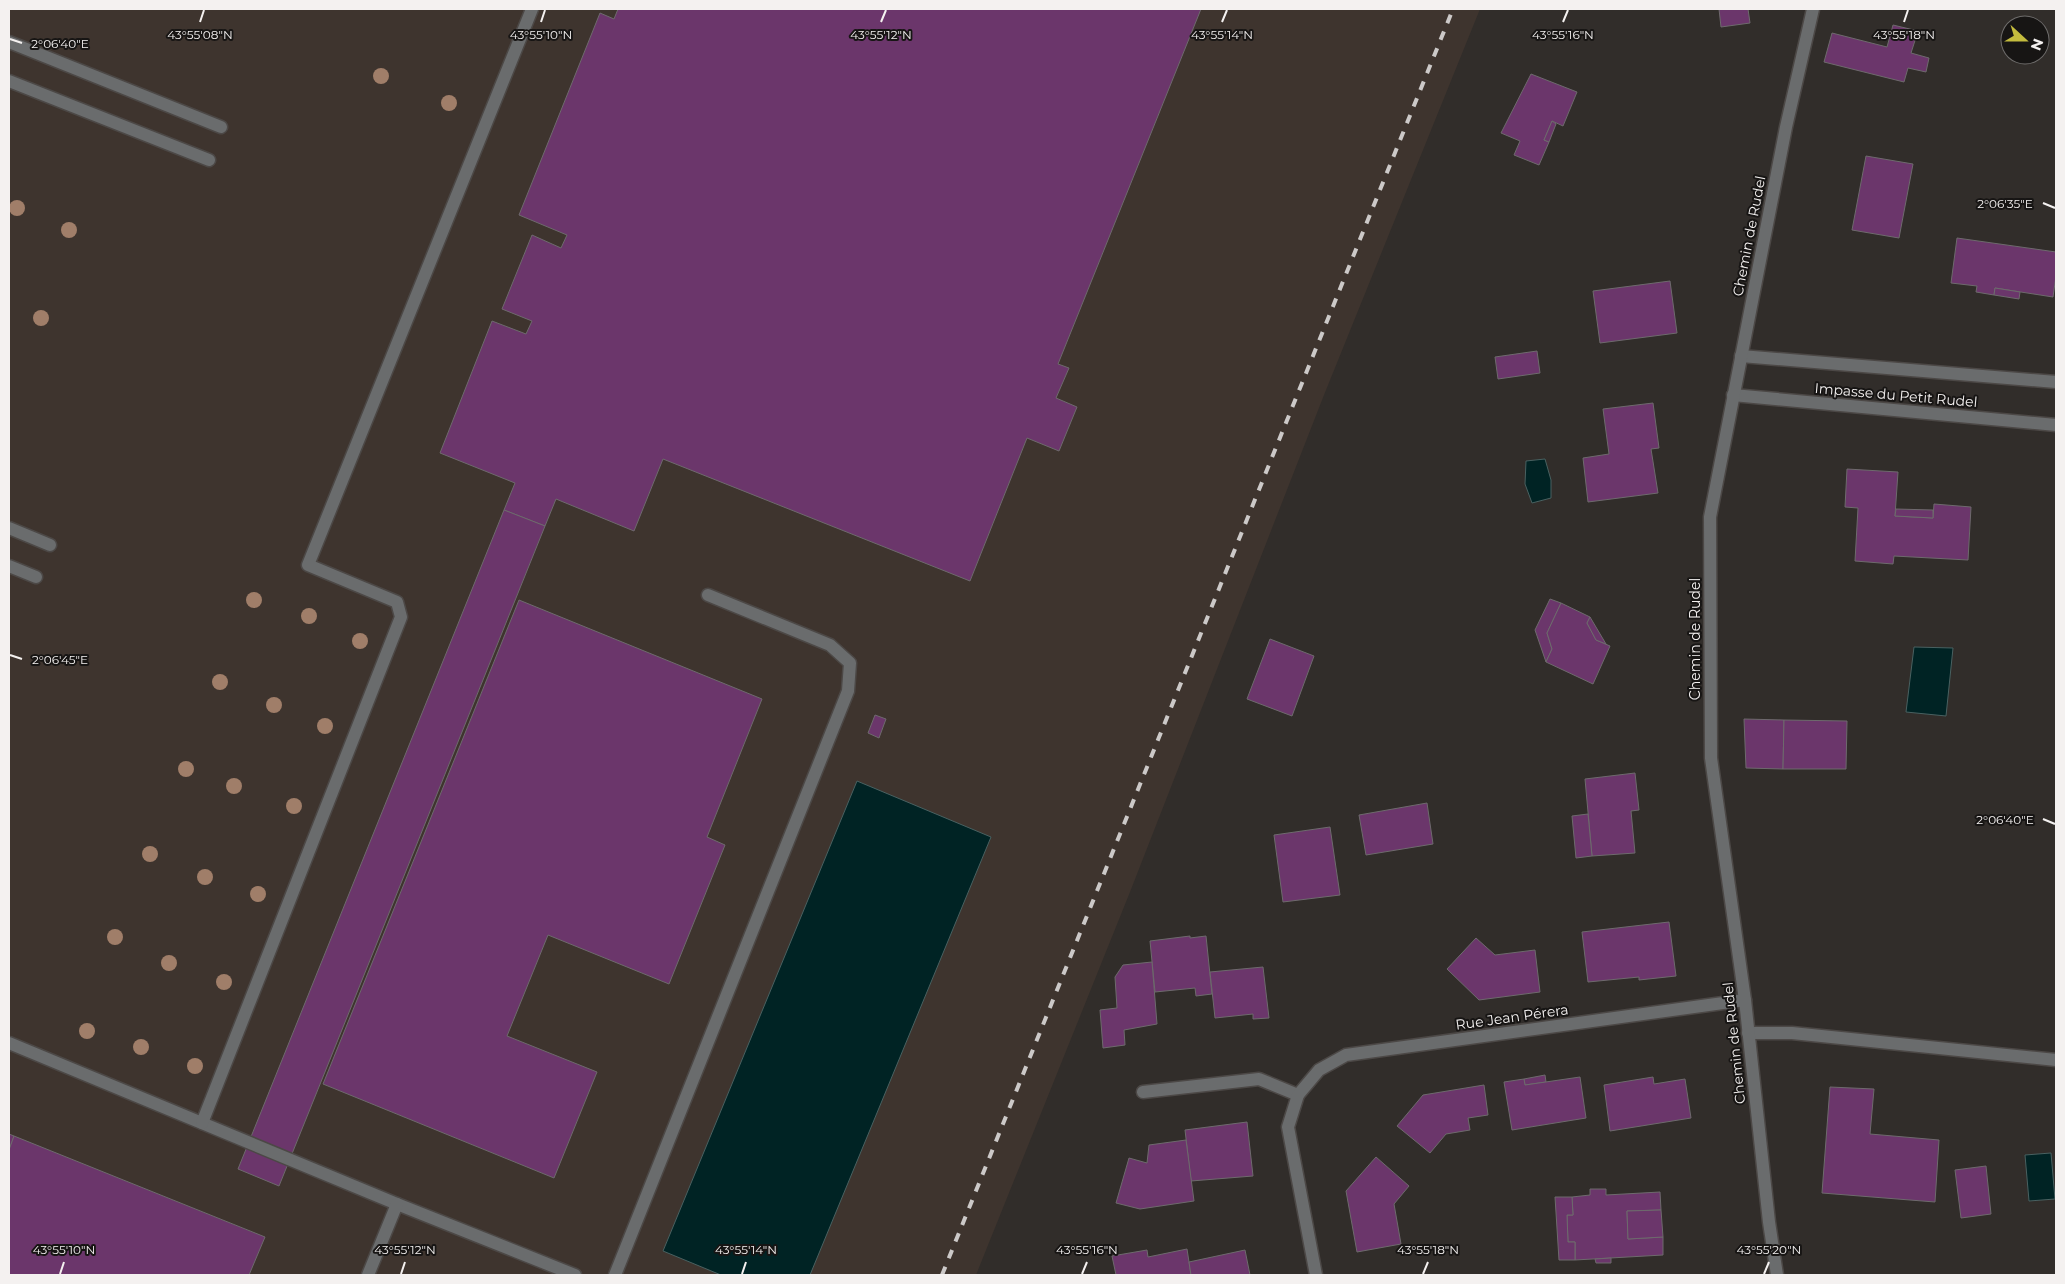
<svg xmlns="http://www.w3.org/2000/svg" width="2065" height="1284" font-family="Montserrat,sans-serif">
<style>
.built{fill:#3e342e}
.water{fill:#002324;stroke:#496161}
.building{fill:#6b366b;stroke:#6e6a6d}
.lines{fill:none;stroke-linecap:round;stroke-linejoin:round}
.service-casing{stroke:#4c4846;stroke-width:15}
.minor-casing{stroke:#4c4846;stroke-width:15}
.service{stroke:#6a6c6d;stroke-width:12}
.minor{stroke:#6a6c6d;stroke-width:12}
.rail{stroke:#ccc9c8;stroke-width:4;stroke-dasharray:9 9;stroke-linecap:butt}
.tree{fill:#a07e69}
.ticks{fill:none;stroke:#f4f1f0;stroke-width:2}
.labels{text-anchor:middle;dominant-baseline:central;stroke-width:4;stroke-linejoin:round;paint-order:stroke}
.street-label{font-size:14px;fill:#f4f1f0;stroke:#171514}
.ticks-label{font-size:12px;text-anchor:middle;fill:#f4f1f0;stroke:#171514;stroke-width:4;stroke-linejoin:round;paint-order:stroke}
</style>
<rect width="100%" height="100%" fill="#312d2a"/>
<!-- built -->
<path class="built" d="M9,9H1480L1324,395L1130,892L976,1275H9Z"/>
<!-- water -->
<g class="water">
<path d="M1545,459L1551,480V498L1532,503L1525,484L1526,461Z"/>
<path d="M1914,647L1953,648L1946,716L1906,712Z"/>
<path d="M857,781L991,837L810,1275H721L663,1251Z"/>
<path d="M2051,1153L2055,1199L2029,1201L2025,1155Z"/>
</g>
<!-- building -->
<g class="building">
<path d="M618,9H1201L1058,364L1069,368L1056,398L1077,407L1059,451L1027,438L970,581L663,459L634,531L556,499L545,526L504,510L515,483L440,453L492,321L526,334L532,321L502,309L532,235L561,248L567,235L519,215L600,13L614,19Z"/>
<path d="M1719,9H1748L1750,23L1721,27Z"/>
<path d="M1893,25L1918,31L1911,53L1929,58L1926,72L1908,68L1904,82L1824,62L1832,33L1887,47Z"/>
<path d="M1531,74L1577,92L1563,126L1552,121L1544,140L1549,142L1539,165L1514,155L1520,141L1501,133Z"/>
<path d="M1552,121L1556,124L1549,142L1544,140Z"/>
<path d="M1866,156L1913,164L1899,238L1852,230Z"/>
<path d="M1957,238L2056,252V276L2053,297L1995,288L1994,295L1976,292L1977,286L1951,283Z"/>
<path d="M1670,281L1677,333L1600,343L1593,291Z"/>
<path d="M1995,288L2020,292L2019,299L1994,295Z"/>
<path d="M1537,351L1540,373L1498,379L1495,357Z"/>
<path d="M1653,403L1659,448L1651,449L1658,493L1588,502L1583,458L1609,454L1603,409Z"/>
<path d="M1847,469L1898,472L1895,516L1933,518L1934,504L1971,507L1968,560L1894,556L1893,564L1855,561L1858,508L1845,507Z"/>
<path d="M1896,509L1933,510V518L1895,516Z"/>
<path d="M504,510L545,526L279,1186L238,1169Z"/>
<path d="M1550,599L1561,603L1547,633L1552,649L1546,662L1535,630Z"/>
<path d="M519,600L762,699L707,837L725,845L669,984L548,935L507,1036L597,1072L554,1178L323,1084Z"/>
<path d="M1561,603L1590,617L1587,623L1596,640L1610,646L1593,684L1546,662L1552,649L1547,633Z"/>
<path d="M1590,617L1606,644L1596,640L1587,623Z"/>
<path d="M1270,639L1314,656L1292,716L1247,699Z"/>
<path d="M875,715L886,719L879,738L868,733Z"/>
<path d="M1744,719L1784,720L1783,769L1746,768Z"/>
<path d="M1784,720L1847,721L1846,769H1783Z"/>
<path d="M1635,773L1639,810L1631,811L1635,853L1592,856L1585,779Z"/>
<path d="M1427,803L1433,844L1366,855L1359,815Z"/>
<path d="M1588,814L1592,856L1576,858L1572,816Z"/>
<path d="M1330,827L1340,895L1283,902L1274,835Z"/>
<path d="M1669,922L1676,976L1639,980V977L1588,982L1582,932Z"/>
<path d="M1190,936V938L1206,936L1212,994L1196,996L1195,988L1155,992L1150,941Z"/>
<path d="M1476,938L1495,955L1535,950L1540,992L1479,1000L1447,969Z"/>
<path d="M1152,962L1157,1024L1124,1030L1125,1045L1103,1048L1100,1010L1117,1008L1115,977L1123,965Z"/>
<path d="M1263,967L1269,1018L1253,1019V1014L1215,1018L1210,972Z"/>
<path d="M1545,1075L1546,1082L1525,1085L1524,1079Z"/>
<path d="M1580,1077L1586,1118L1512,1130L1504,1082L1524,1079L1525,1085Z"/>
<path d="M1653,1077L1654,1084L1685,1079L1691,1118L1610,1131L1604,1085Z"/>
<path d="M1484,1085L1488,1115L1468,1118L1470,1130L1446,1134L1430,1153L1397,1126L1423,1095Z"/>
<path d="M1830,1087L1874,1089L1870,1134L1939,1140L1935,1202L1822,1193Z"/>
<path d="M1247,1122L1253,1176L1191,1181L1185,1130Z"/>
<path d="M9,1134L14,1136L9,1150Z"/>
<path d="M14,1136L265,1237L249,1275H9V1150Z"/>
<path d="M1186,1140L1194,1201L1140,1209L1116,1203L1129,1158L1147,1163L1149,1145Z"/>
<path d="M1376,1157L1409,1186L1394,1204L1401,1244L1357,1252L1346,1191Z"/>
<path d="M1986,1166L1991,1214L1961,1218L1955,1170Z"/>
<path d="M1590,1189H1606V1195L1660,1192L1661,1210L1627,1211L1628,1239L1663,1237V1255L1575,1260V1242H1568L1567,1215H1573L1572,1197L1590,1195Z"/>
<path d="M1555,1197H1572L1573,1215H1567L1568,1242H1575V1260H1559Z"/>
<path d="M1661,1210L1663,1237L1628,1239L1627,1211Z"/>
<path d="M1187,1249L1191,1275H1116L1112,1256L1147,1250L1148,1257Z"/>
<path d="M1245,1250L1250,1275H1191L1189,1262Z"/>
<path d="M1611,1258V1263H1596L1595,1259Z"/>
</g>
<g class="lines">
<!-- service casing -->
<g class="service-casing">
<g id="service">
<path d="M9,42L221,127"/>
<path d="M9,81L209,160"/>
<path d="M9,528L50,545"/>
<path d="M9,566L36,577"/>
<path d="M1748,1033H1792L2056,1060"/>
<path d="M9,1043L397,1204L575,1275"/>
<path d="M202,1123L401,617L397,602L308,565L532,9"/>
<path d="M368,1275L397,1204"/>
<path d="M615,1275L848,691L850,663L830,645L708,595"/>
</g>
</g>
<!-- minor casing -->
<g class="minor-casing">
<g id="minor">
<path d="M1741,356L2056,382"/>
<path d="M1733,395L2056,425"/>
<path d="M1143,1092L1259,1079L1298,1095"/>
<path d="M1316,1275L1288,1127L1298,1095L1319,1070L1346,1055L1745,1000"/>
<path d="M1777,1275L1769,1222L1745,1000L1711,758L1710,517L1786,127L1813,9"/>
</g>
</g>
<!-- service -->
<use href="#service" class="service"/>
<!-- minor -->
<use href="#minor" class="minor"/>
<!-- rail -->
<path class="rail" d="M942,1275L1453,9"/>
</g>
<!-- trees -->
<g class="tree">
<circle cx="381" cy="76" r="8"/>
<circle cx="449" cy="103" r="8"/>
<circle cx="17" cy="208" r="8"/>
<circle cx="69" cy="230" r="8"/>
<circle cx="41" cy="318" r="8"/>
<circle cx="254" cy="600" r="8"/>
<circle cx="309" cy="616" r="8"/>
<circle cx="360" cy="641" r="8"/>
<circle cx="220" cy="682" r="8"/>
<circle cx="274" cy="705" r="8"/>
<circle cx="325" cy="726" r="8"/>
<circle cx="186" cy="769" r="8"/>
<circle cx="234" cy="786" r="8"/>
<circle cx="294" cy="806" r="8"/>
<circle cx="150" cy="854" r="8"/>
<circle cx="205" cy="877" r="8"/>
<circle cx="258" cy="894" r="8"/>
<circle cx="115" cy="937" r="8"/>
<circle cx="169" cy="963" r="8"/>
<circle cx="224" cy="982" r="8"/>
<circle cx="87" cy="1031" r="8"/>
<circle cx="141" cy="1047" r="8"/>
<circle cx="195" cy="1066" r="8"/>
</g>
<!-- ticks -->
<path class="ticks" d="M200,22L204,10M541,22L545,10M881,22L886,10M1222,22L1227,10M1563,22L1568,10M1904,22L1908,10M10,39L22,43M2043,203L2055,208M10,655L22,659M2043,819L2055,824M60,1274L64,1262M401,1274L405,1262M742,1274L746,1262M1082,1274L1087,1262M1423,1274L1428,1262M1764,1274L1769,1262"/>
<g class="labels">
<!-- street labels -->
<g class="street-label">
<text transform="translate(1749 236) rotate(-79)">Chemin de Rudel</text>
<text transform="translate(1896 395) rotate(5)">Impasse du Petit Rudel</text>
<text transform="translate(1695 639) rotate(-90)">Chemin de Rudel</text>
<text transform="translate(1512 1017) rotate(-8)">Rue Jean Pérera</text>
<text transform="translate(1734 1043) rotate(-96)">Chemin de Rudel</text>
</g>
</g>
<g class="ticks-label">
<text x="541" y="39">43°55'10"N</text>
<text x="1904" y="39">43°55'18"N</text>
<text x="200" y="39">43°55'08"N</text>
<text x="881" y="39">43°55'12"N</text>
<text x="1222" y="39">43°55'14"N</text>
<text x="1563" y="39">43°55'16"N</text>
<text x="60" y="48">2°06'40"E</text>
<text x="2005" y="208">2°06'35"E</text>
<text x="60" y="664">2°06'45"E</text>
<text x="2005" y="824">2°06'40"E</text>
<text x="64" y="1254">43°55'10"N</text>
<text x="405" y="1254">43°55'12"N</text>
<text x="746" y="1254">43°55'14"N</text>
<text x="1087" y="1254">43°55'16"N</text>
<text x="1428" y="1254">43°55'18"N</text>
<text x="1769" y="1254">43°55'20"N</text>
</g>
<!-- border -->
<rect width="2065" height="1284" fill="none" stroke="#f4f1f0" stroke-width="20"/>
<!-- north arrow -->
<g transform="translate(2025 40) rotate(111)"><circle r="24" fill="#171514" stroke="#6f6d6c"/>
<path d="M0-4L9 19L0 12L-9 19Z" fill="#c4bc3e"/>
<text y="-8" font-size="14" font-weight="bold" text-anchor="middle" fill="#f4f1f0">N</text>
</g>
</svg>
